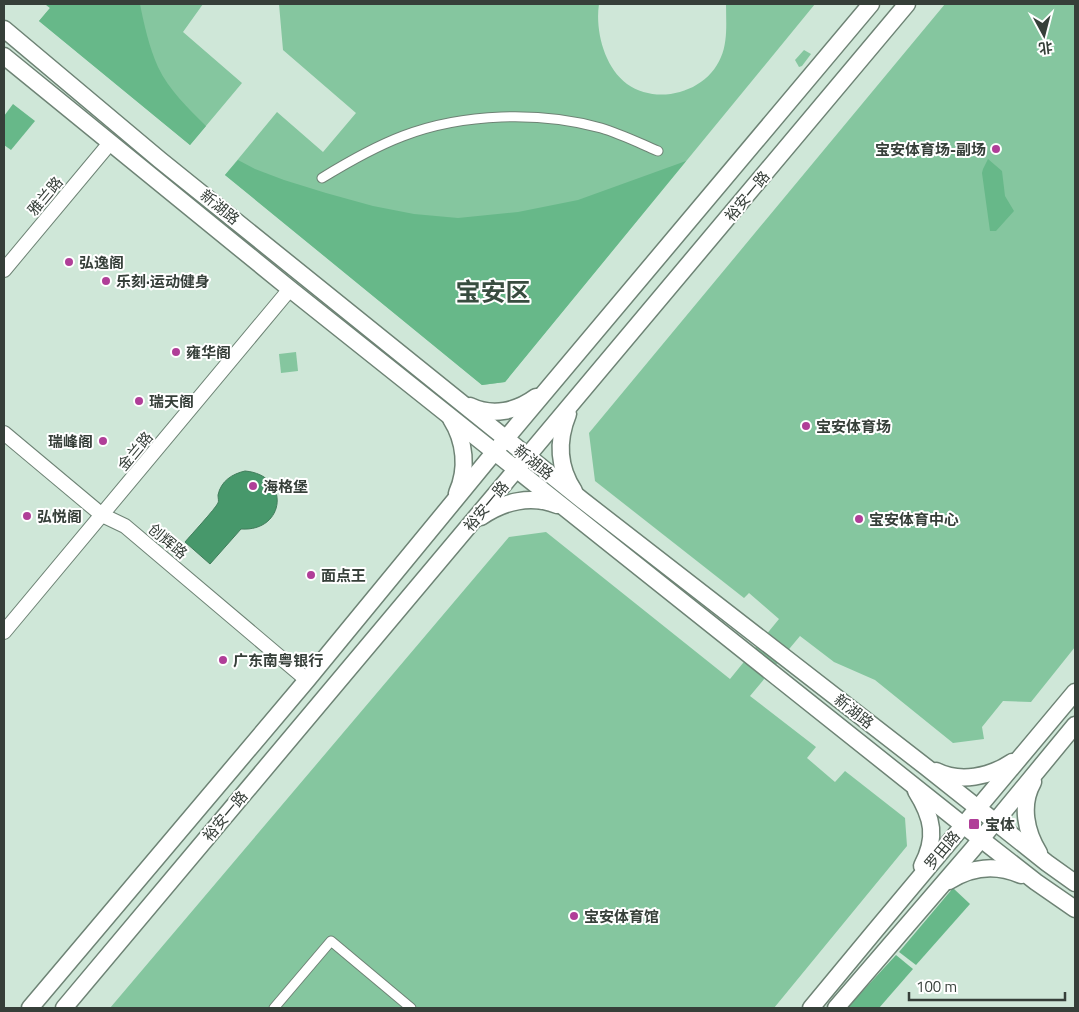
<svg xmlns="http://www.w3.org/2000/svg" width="1079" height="1012" font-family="'Titillium Web','Noto Sans SC',sans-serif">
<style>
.green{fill:#85c69f}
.forest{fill:#67b889}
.water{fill:#47986b;stroke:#427d5c}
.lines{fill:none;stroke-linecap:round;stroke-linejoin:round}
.pedestrian-casing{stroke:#6e8375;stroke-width:11}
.tertiary-casing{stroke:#6e8375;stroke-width:16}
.secondary-casing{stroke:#6e8375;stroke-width:19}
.pedestrian{stroke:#fff;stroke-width:9}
.tertiary{stroke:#fff;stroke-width:14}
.secondary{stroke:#fff;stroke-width:16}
.poi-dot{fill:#b03e98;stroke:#fff;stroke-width:2}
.labels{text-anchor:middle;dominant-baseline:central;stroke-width:4;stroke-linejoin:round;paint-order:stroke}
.poi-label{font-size:15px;font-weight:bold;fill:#363f39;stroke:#fff;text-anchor:start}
.street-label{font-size:15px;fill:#363f39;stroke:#fff}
.town-label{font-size:25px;font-weight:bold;fill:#384c3f;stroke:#fff}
</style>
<rect width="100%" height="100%" fill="#cfe7d8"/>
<!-- green -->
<g class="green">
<path d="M45,4H203L183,32L242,83L190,145L39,21L50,8Z"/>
<path d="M279,4H599C595,30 604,67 627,84C658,106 707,92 721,57C728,41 726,21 726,4H815L505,382L482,385L225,175L277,112L323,152L356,113L283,50Z"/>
<path d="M945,4H1075V647L1031,702L1003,701L982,727L984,739L953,743L875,680L834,662L800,636L750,696L816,747L807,758L835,782L845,771L905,818L907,846L774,1008H110L509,537L546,532L730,679L779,619L749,593L744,598L595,481L589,433Z"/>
<path d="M804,50L811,54L802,66L799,67L795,60Z"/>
<path d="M296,352L298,371L281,373L279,354Z"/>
</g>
<!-- forest -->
<g class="forest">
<path d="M45,4H140C144,24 149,47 158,67C169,90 188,108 206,126L190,145L39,21L50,8Z"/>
<path d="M13,104L35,121L11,150L4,145V116Z"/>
<path d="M988,159L1002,171L1005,196L1014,211L996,231H990L982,173L983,169Z"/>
<path d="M238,160L255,169L284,180L326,193L373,206L414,214L458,218L518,212L578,200L686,161L505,382L482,385L225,175Z"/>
<path d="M953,888L970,904L916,965L899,952Z"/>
<path d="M896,955L913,969L879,1008H847Z"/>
</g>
<!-- water -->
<path class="water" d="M245,471C291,475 286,532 241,529L210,564L185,542C191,535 215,509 218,503C219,501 218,498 218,495C221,481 232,474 245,471Z"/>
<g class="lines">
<!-- pedestrian casing -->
<g class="pedestrian-casing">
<g id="pedestrian">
<path d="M322,178C348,162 374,147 403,136C463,113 540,111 601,128C621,134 639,143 658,151"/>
<path d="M274,1008L331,941L411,1008"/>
</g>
</g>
<!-- tertiary casing -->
<g class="tertiary-casing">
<g id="tertiary">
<path d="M4,270L110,143"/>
<path d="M4,433L102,515L125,526L307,680"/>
<path d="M4,632L290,289"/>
</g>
</g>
<!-- secondary casing -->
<g class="secondary-casing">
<g id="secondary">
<path d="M4,29L160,160L582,500L926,767L1047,863L1075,883"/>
<path d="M4,56L290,289L963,825L1036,882L1075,909"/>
<path d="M470,406C493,417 517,411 536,397"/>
<path d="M568,414C557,441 558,467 574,491"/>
<path d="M451,419C465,441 468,469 457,493"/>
<path d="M481,517C504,501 531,495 557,505"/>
<path d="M936,771C960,783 990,777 1012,762"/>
<path d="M1033,782C1020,805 1026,832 1039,853"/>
<path d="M916,791C933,818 937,838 922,866"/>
<path d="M949,881C971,867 996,864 1021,875"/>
<path d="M30,1008L307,680L487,461L871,4"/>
<path d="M64,1008L907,4"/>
<path d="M811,1008L874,932L1075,692"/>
<path d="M836,1008L972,850L1075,725"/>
</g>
</g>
<!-- pedestrian -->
<use href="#pedestrian" class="pedestrian"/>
<!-- tertiary -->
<use href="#tertiary" class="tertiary"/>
<!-- secondary -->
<use href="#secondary" class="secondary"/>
</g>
<!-- markers -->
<g class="poi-dot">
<circle cx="996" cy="149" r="5"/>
<circle cx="69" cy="262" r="5"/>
<circle cx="106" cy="281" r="5"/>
<circle cx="176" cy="352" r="5"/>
<circle cx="139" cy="401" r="5"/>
<circle cx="806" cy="426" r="5"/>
<circle cx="103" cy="441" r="5"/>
<circle cx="253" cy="486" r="5"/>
<circle cx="27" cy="516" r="5"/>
<circle cx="859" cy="519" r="5"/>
<circle cx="311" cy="575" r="5"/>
<circle cx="223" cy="660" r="5"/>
<rect x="968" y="818" width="12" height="12" rx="2.5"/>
<circle cx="574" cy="916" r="5"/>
</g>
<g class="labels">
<!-- poi labels -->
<g class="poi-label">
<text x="986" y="149" text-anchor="end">宝安体育场-副场</text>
<text x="79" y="262">弘逸阁</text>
<text x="116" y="281">乐刻·运动健身</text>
<text x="186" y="352">雍华阁</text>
<text x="149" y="401">瑞天阁</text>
<text x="816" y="426">宝安体育场</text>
<text x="93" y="441" text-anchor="end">瑞峰阁</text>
<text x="263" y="486">海格堡</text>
<text x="37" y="516">弘悦阁</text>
<text x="869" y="519">宝安体育中心</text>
<text x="321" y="575">面点王</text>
<text x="233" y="660">广东南粤银行</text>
<text x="985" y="824">宝体</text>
<text x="584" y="916">宝安体育馆</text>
</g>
<!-- street labels -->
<g class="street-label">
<text transform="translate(45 196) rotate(-50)">雅兰路</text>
<text transform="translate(747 196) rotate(-50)">裕安一路</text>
<text transform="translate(220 207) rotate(39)">新湖路</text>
<text transform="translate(135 451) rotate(-50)">金兰路</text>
<text transform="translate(534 462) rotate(39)">新湖路</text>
<text transform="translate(486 506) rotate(-50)">裕安一路</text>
<text transform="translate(168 541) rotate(40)">创辉路</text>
<text transform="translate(854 711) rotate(38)">新湖路</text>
<text transform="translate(225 816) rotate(-50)">裕安一路</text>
<text transform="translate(942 850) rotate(-50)">罗田路</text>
</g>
<!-- town labels -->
<g class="town-label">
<text x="493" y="292">宝安区</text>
</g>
</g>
<!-- border -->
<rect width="1079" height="1012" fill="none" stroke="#363f39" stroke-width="10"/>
<!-- north arrow -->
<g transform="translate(1044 35) rotate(173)" stroke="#ffffff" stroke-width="4" paint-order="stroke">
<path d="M0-4L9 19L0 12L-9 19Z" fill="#363f39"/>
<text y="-8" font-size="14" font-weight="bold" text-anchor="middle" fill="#363f39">北</text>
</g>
<!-- scale -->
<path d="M909 992v8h156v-8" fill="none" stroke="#363f39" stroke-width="2.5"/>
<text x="916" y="992" font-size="15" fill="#363f39" stroke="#ffffff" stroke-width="4" paint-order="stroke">100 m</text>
</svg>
